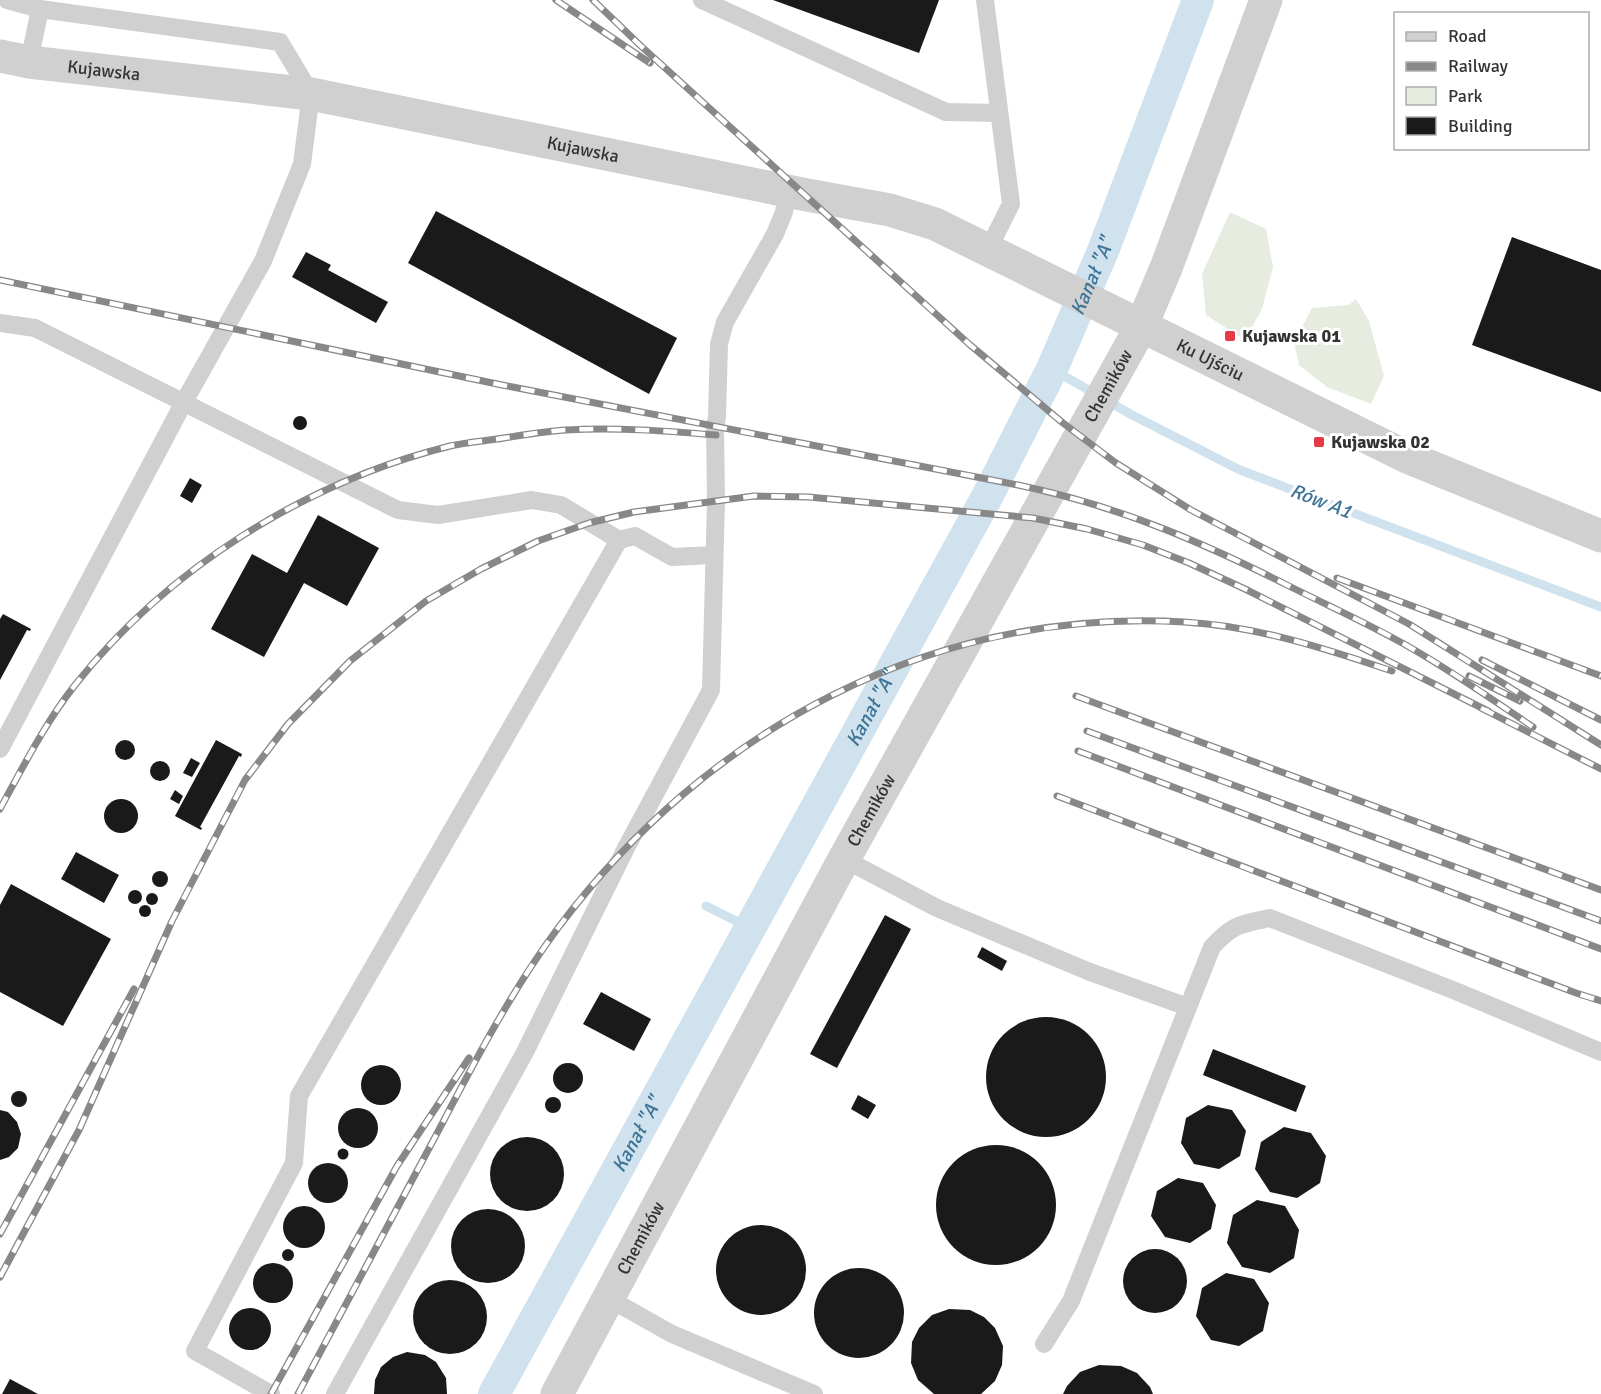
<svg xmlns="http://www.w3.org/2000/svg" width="1601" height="1394" font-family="Signika,sans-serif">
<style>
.green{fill:#e6ecdf}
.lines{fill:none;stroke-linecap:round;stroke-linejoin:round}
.stream{stroke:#cfe2ee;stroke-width:9}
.canal{stroke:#cfe2ee;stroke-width:32}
.building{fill:#1a1a1a}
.service{stroke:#d0d0d0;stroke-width:18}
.minor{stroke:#d0d0d0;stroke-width:33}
.rail-casing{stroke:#888;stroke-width:7}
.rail{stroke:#fff;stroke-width:4.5;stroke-dasharray:14;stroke-linecap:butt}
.poi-dot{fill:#e63946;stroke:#fff;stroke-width:2}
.labels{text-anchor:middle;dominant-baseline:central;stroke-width:6;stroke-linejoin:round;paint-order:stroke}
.street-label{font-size:18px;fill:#333;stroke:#fff}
.poi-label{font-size:18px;font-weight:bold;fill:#333;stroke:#fff;text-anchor:start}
.water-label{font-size:20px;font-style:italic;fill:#3f7597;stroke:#fff}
</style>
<rect width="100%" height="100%" fill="#fff"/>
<!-- green -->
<g class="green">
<path d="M1230,212L1266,229L1273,267L1262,309L1245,340L1206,315L1202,274Z"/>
<path d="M1356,299L1369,321L1384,376L1371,404L1327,387L1299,365L1294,342L1312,308L1349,305Z"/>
</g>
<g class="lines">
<!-- stream -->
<g class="stream">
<path d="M1052,369L1132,415L1240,470L1601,607"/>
<path d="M706,906L750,928"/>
</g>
<!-- canal -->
<path class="canal" id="s1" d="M494,1394L988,495L1052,369L1103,251L1198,0"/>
</g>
<!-- building -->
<g class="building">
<path d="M773,0H939L919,53Z"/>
<path d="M436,211L677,338L649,394L408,263Z"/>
<path d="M1512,237L1601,270V392L1472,345Z"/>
<path d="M306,252L331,265L328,270L388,302L376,323L292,277Z"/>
<circle cx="300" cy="423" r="7"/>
<path d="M190,478L202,485L192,503L180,496Z"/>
<path d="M318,515L379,548L347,606L304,583L264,657L211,629L252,554L287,573Z"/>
<path d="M3,614L31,629L30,631L27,630L0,680V619Z"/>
<circle cx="125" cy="750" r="10"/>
<path d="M216,740L242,754L241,757L239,756L200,827L202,828L201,830L175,816Z"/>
<path d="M191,758L200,763L192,777L183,773Z"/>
<circle cx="160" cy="771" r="10"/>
<path d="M175,790L183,796L179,804L170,799Z"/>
<circle cx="121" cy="816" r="17"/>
<path d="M76,852L119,875L104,903L61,879Z"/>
<circle cx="160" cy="879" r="8"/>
<path d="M11,884L111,939L63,1026L0,992V905Z"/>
<circle cx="135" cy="897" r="7"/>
<circle cx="152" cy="899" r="6"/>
<circle cx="145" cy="911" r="6"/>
<path d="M885,915L911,929L837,1068L810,1054Z"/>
<path d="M982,947L1007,961L1002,971L977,957Z"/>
<path d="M601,992L651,1019L634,1051L583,1024Z"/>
<circle cx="1046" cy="1077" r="60"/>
<path d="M1213,1049L1306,1086L1296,1112L1203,1075Z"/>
<circle cx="568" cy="1078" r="15"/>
<circle cx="381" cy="1085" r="20"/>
<circle cx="19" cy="1099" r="8"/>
<path d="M858,1095L876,1105L868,1119L851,1109Z"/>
<circle cx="553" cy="1105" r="8"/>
<path d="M1208,1105L1232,1110L1246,1131L1240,1156L1219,1169L1194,1164L1181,1143L1186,1118Z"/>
<circle cx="358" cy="1128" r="20"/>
<path d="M0,1110L8,1112L17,1122L21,1134L18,1148L9,1157L0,1160Z"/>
<path d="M1284,1127L1311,1133L1326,1156L1320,1183L1297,1198L1270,1192L1255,1169L1261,1142Z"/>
<circle cx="527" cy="1174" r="37"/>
<circle cx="996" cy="1205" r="60"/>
<circle cx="343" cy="1154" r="5.5"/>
<circle cx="328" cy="1183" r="20"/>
<path d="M1178,1178L1203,1183L1216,1205L1211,1229L1190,1243L1165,1237L1151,1216L1157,1191Z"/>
<path d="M1257,1200L1285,1206L1299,1230L1294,1258L1270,1273L1242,1267L1227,1243L1233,1215Z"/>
<circle cx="304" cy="1227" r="21"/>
<circle cx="488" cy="1246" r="37"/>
<circle cx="761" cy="1270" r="45"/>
<circle cx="288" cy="1255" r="6"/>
<circle cx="1155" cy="1281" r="32"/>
<circle cx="273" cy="1283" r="20"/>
<circle cx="859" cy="1313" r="45"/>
<path d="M1226,1273L1254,1279L1269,1303L1263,1331L1239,1346L1211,1340L1196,1316L1202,1288Z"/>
<circle cx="450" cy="1317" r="37"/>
<circle cx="250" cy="1329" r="21"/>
<path d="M949,1309L970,1310L984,1317L995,1328L1003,1346L1002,1365L995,1381L981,1394H934L918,1380L911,1363L912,1342L919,1328L932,1315Z"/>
<path d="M407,1352L425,1355L436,1362L446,1378L447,1394H374L375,1380L381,1367L393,1357Z"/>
<path d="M1099,1365L1121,1366L1137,1373L1150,1387L1153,1394H1063L1067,1386L1080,1372Z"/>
<path d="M10,1379L38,1394H2Z"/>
</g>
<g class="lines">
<!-- service -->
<g class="service">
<path d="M702,0L946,112L999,113"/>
<path d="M985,0L1011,204L988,250"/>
<path d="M29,62L40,9"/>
<path d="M0,323L35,328L398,510L438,515L532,500L561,505L619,540L635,536L672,557L714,555"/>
<path d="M0,749L184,402L263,261L302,164L311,94L280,42L40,9L7,0"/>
<path d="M844,859L937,908L1090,972L1188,1007"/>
<path d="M608,1298L672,1334L814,1394"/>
<path d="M1044,1344L1071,1301L1212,947C1233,924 1241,924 1270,918L1458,992L1601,1052"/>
<path d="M271,1394L195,1351L294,1163L299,1096L619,540"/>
<path d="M335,1394L524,1054L626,848L711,690L716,501L715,427L717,417L719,344L725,322L775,234L784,212L788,191"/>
</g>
<!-- minor -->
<g class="minor">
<path id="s2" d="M0,56L29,62L311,94L807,195L890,210L935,224L1407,457L1601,536"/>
<path id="s3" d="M557,1394L844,859L1141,327L1166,268L1266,0"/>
</g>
<!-- rail casing -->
<g class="rail-casing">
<g id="rail">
<path d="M556,0L650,63"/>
<path d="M593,0L642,47L969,344L1063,423L1116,463L1191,510L1409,624L1601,745"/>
<path d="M0,280L502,385L1018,485C1119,506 1202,542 1293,588C1333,608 1373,626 1411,648C1453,672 1493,700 1533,727"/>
<path d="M1337,578L1601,676"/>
<path d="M1482,660L1601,720"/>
<path d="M1469,676L1520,701"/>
<path d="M1076,696L1601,890"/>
<path d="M1481,708L1601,769"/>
<path d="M1087,731L1601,921"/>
<path d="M1078,751L1601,949"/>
<path d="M1057,796L1576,993L1601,1001"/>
<path d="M0,809C23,767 45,723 75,685C168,568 306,482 450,446C467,442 486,441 504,438C524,435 546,431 566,430C616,427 666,431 716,435"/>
<path d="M0,1234L134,989"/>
<path d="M0,1277L79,1130L172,921L245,780L288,724L350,661L426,601L481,569L538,541L589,523L634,512L754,496L809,497L1033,518L1087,529L1143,545L1189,563L1245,589L1488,711"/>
<path d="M271,1394L397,1166L469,1058"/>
<path d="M298,1394C343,1309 389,1224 434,1139C472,1067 509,994 558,928C707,729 932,608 1184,622C1256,626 1324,648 1392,671"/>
</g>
</g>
<!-- rail -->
<use href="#rail" class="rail"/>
</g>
<!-- markers -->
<g class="poi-dot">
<rect x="1224" y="330" width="12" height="12" rx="3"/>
<rect x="1313" y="436" width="12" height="12" rx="3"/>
</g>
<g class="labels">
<!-- street labels -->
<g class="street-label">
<text stroke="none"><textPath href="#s2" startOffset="105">Kujawska</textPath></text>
<text stroke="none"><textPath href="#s2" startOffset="591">Kujawska</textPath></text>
<text stroke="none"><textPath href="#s2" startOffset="1258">Ku Ujściu</textPath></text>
<text stroke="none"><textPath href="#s3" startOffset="1149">Chemików</textPath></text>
<text stroke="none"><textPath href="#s3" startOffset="663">Chemików</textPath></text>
<text stroke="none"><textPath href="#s3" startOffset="177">Chemików</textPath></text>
</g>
<!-- poi labels -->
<g class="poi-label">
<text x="1242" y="336">Kujawska 01</text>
<text x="1331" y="442">Kujawska 02</text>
</g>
<!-- water labels -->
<g class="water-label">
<text stroke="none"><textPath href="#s1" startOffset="1268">Kanał "A"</textPath></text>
<text transform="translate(1321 501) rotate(21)">Rów A1</text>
<text stroke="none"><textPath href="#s1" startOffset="782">Kanał "A"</textPath></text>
<text stroke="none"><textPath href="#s1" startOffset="296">Kanał "A"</textPath></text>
</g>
</g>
<!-- legend -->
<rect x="1394" y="12" width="195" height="138" fill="#ffffff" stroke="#adadad" stroke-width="1.5"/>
<rect x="1406" y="32" width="30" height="9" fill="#d0d0d0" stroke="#adadad" stroke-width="1.5"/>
<text x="1448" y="42" font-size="18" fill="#333333">Road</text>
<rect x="1406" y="62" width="30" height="9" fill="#888888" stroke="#adadad" stroke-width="1.5"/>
<text x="1448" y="72" font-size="18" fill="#333333">Railway</text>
<rect x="1406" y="87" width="30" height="18" fill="#e6ecdf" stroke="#adadad" stroke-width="1.5"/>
<text x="1448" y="102" font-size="18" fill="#333333">Park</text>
<rect x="1406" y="117" width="30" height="18" fill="#1a1a1a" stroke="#adadad" stroke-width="1.5"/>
<text x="1448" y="132" font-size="18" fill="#333333">Building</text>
</svg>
